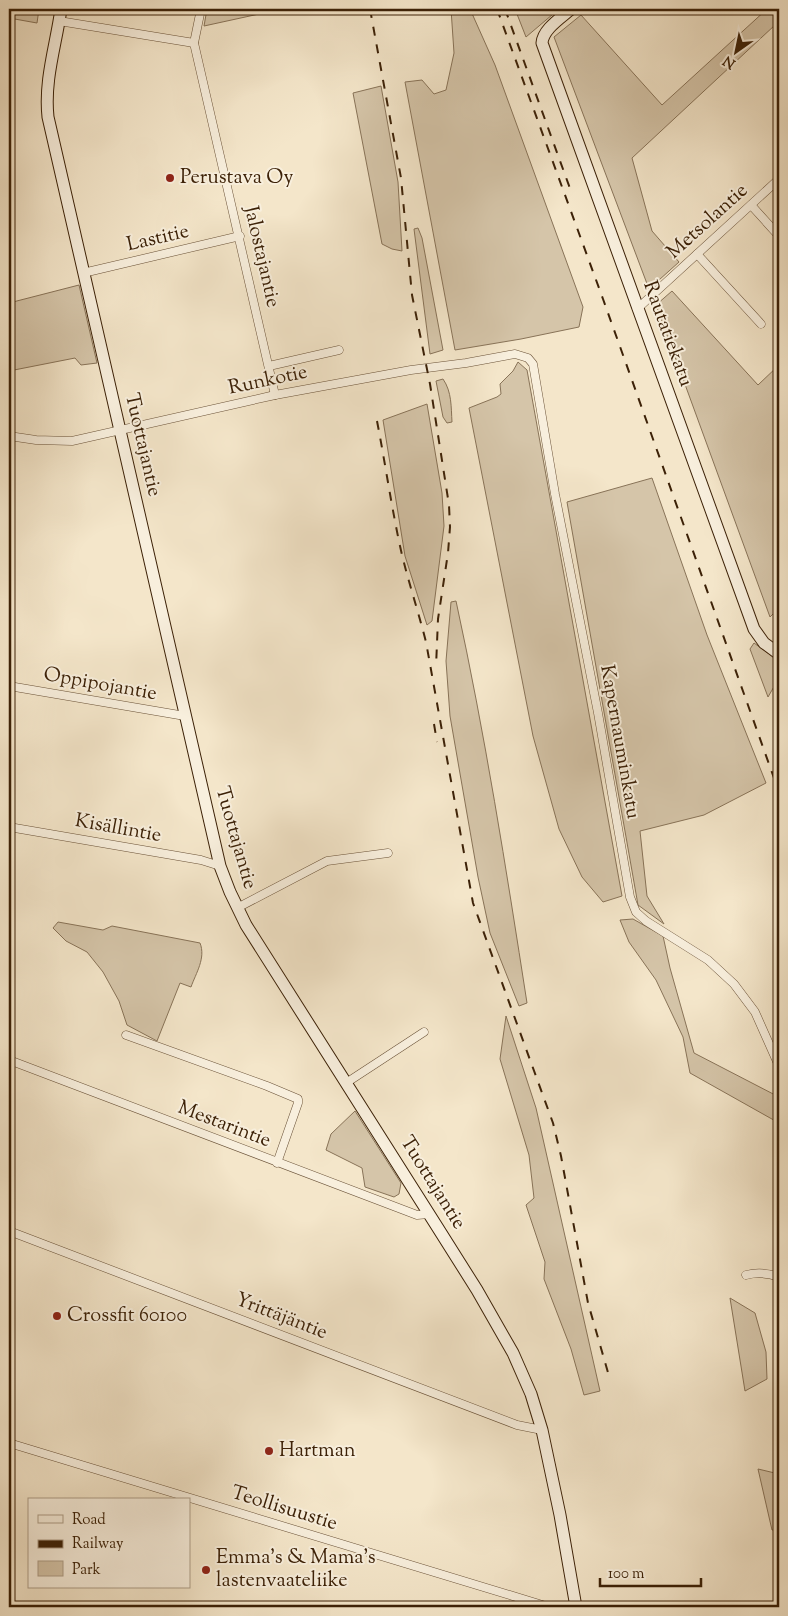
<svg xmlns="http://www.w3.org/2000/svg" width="788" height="1616" font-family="'Sorts Mill Goudy',serif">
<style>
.green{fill:#d5c5a9;stroke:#887358}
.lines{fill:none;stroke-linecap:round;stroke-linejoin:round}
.street-casing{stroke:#6a5238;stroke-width:9}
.secondary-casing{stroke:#3c2107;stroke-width:13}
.street{stroke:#f8efdd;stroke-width:8}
.secondary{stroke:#f8efdd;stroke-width:11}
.rail{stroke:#3c2107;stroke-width:2;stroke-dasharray:9 9;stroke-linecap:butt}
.poi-dot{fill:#8f2418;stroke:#f8efdd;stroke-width:2}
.labels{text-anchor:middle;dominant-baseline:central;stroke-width:4;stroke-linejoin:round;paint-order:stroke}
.poi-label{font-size:20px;fill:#3c2107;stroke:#f8efdd;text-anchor:start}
.street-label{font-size:20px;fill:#3c2107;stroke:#f8efdd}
</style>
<rect width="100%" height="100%" fill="#f4e6ca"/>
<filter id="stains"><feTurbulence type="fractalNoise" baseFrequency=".004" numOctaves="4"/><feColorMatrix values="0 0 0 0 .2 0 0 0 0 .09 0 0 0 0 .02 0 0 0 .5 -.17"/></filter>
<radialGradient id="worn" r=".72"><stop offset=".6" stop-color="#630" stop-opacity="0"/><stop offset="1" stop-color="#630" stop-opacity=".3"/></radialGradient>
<!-- green -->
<g class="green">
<path d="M9,9H39L37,23L9,18Z"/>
<path d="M207,9H282L204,26Z"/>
<path d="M451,9H470L495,65L583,307L579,327L521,339L455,350L405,82L422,80L434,94L446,90L454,53Z"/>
<path d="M515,9H559L526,37Z"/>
<path d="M767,9H779V29L775,25L632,158L652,231L679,262L649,289L554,37L581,15L662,105Z"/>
<path d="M381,86L398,182L402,251L392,249L382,244L353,93Z"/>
<path d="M418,228L422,238L443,350L430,354L414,229Z"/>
<path d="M79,285L97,363L81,365L75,358L9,371V303Z"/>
<path d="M672,291L758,385L779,365V608L770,617L656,305Z"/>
<path d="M518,362L527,370L622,896L603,902L582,877L559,829L533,736L469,408L497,397L501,394L500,384L513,371Z"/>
<path d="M443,379C452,392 451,407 452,422L447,423L443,417L436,381Z"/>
<path d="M427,404L442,493L444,526L432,621L427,625L405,556L383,420Z"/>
<path d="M652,478L707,635L766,783L704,815L640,831L647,896L664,924L638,905L567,502Z"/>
<path d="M456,601C485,734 506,868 527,1003L519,1006L490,933L478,877L450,716L446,661L451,602Z"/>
<path d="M754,643L779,661V678L768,697L750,649Z"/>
<path d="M633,919L663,936L670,968L694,1053L779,1097V1123L690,1073L683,1037L656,980L629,942L620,920Z"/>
<path d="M58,922L103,930L112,926L200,943C206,958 196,973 191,987L180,983L157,1041L127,1025L119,1001L103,972L87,952L66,941L53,928Z"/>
<path d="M506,1016L536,1108L600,1391L584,1395L571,1349L544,1279L545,1262L526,1205L534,1198L529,1155L500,1059Z"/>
<path d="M355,1111L401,1183L399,1194L394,1197L365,1187L362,1168L326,1150L331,1134Z"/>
<path d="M730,1298L755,1313L766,1352L767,1379L745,1391Z"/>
<path d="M758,1469L779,1474V1530H772Z"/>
</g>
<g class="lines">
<!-- street casing -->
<g class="street-casing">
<g id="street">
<path d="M201,9L194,43L275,395"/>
<path d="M59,21L194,43"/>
<path d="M751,205L779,236"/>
<path d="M697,254L761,324"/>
<path d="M83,273L240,236"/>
<path d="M637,309L779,179"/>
<path d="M269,366L339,350"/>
<path d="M9,436L36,440L72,441L275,395L411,370L466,363L515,354L528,358L533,364L555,494L598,713L630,897L636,912L646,921L708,960L734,984L755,1012L779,1066"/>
<path d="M9,686L185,716"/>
<path d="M9,827L201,860L220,866"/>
<path d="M237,908L327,861L388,853"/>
<path d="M126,1035L267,1086L298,1099V1103L277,1163"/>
<path d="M9,1060L417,1215L429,1214"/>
<path d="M346,1083L424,1032"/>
<path d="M9,1231L517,1425L542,1430"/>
<path d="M746,1275C758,1272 768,1273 779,1277"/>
<path d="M9,1443L549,1607"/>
</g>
</g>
<!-- secondary casing -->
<g class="secondary-casing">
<g id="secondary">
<path d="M61,9C56,45 44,80 48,117L220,866L230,892L246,925L436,1225L477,1290L513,1353L531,1394L542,1430L560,1515L576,1607"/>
<path d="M571,9C561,18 543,29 542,43L754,629L764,643L779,654"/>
</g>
</g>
<!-- street -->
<use href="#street" class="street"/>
<!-- secondary -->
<use href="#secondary" class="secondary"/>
<!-- rail -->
<g class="rail">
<path d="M370,9L401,178L412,295L430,384L449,505L450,527L448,553L438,619L436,667"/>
<path d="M497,9L603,299L779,792"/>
<path d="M505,9L572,194"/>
<path d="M377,421C385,462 391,504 400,546C407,578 418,610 426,642L473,903L553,1123L561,1156L588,1303L609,1376"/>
<path d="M434,724L437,742"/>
</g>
</g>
<!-- markers -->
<g class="poi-dot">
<circle cx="170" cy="178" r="5"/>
<circle cx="57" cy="1316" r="5"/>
<circle cx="269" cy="1451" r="5"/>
<circle cx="206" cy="1570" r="5"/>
</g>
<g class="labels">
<!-- poi labels -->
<g class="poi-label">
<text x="180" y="178">Perustava Oy</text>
<text x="67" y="1316">Crossfit 60100</text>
<text x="279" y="1451">Hartman</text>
<text x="216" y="1558">Emma's &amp; Mama's<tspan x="216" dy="23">lastenvaateliike</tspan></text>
</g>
<!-- street labels -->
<g class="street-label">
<text transform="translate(708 222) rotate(-42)">Metsolantie</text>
<text transform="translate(158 239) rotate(-13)">Lastitie</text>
<text transform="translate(261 257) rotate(77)">Jalostajantie</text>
<text transform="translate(667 334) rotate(70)">Rautatiekatu</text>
<text transform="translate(268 381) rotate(-12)">Runkotie</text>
<text transform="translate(142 445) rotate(77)">Tuottajantie</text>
<text transform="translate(100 685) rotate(10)">Oppipojantie</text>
<text transform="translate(619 742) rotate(80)">Kapernauminkatu</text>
<text transform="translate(118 829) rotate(10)">Kisällintie</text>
<text transform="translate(235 838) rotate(74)">Tuottajantie</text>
<text transform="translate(224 1125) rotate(21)">Mestarintie</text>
<text transform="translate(432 1183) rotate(58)">Tuottajantie</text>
<text transform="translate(281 1317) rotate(21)">Yrittäjäntie</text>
<text transform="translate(284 1509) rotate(17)">Teollisuustie</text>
</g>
</g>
<!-- margin -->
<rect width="788" height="1616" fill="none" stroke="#f4e6ca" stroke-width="30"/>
<rect x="10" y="10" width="768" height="1596" fill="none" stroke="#3c2107" stroke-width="2.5"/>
<rect x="15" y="15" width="758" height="1586" fill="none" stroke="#3c2107"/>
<!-- legend -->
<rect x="28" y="1498" width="162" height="90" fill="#f8efdd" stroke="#ad9d87"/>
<rect x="38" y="1515" width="25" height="8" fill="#f8efdd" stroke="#ad9d87"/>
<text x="72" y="1524" font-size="15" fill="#3c2107">Road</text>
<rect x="38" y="1540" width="25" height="8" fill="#3c2107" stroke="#ad9d87"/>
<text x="72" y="1548" font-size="15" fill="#3c2107">Railway</text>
<rect x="38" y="1561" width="25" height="15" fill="#d5c5a9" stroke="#ad9d87"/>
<text x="72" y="1574" font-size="15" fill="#3c2107">Park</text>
<!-- north arrow -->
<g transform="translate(736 52) rotate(213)" stroke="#f8efdd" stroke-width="4" paint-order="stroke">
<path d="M0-4L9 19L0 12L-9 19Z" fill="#3c2107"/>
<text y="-8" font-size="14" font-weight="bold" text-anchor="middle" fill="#3c2107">N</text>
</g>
<!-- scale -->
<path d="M600 1578v8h101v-8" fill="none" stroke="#3c2107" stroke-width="2.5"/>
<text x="608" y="1578" font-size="15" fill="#3c2107" stroke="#f8efdd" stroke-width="4" paint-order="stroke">100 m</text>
<rect width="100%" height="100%" filter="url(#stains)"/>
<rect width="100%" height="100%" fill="url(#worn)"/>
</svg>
